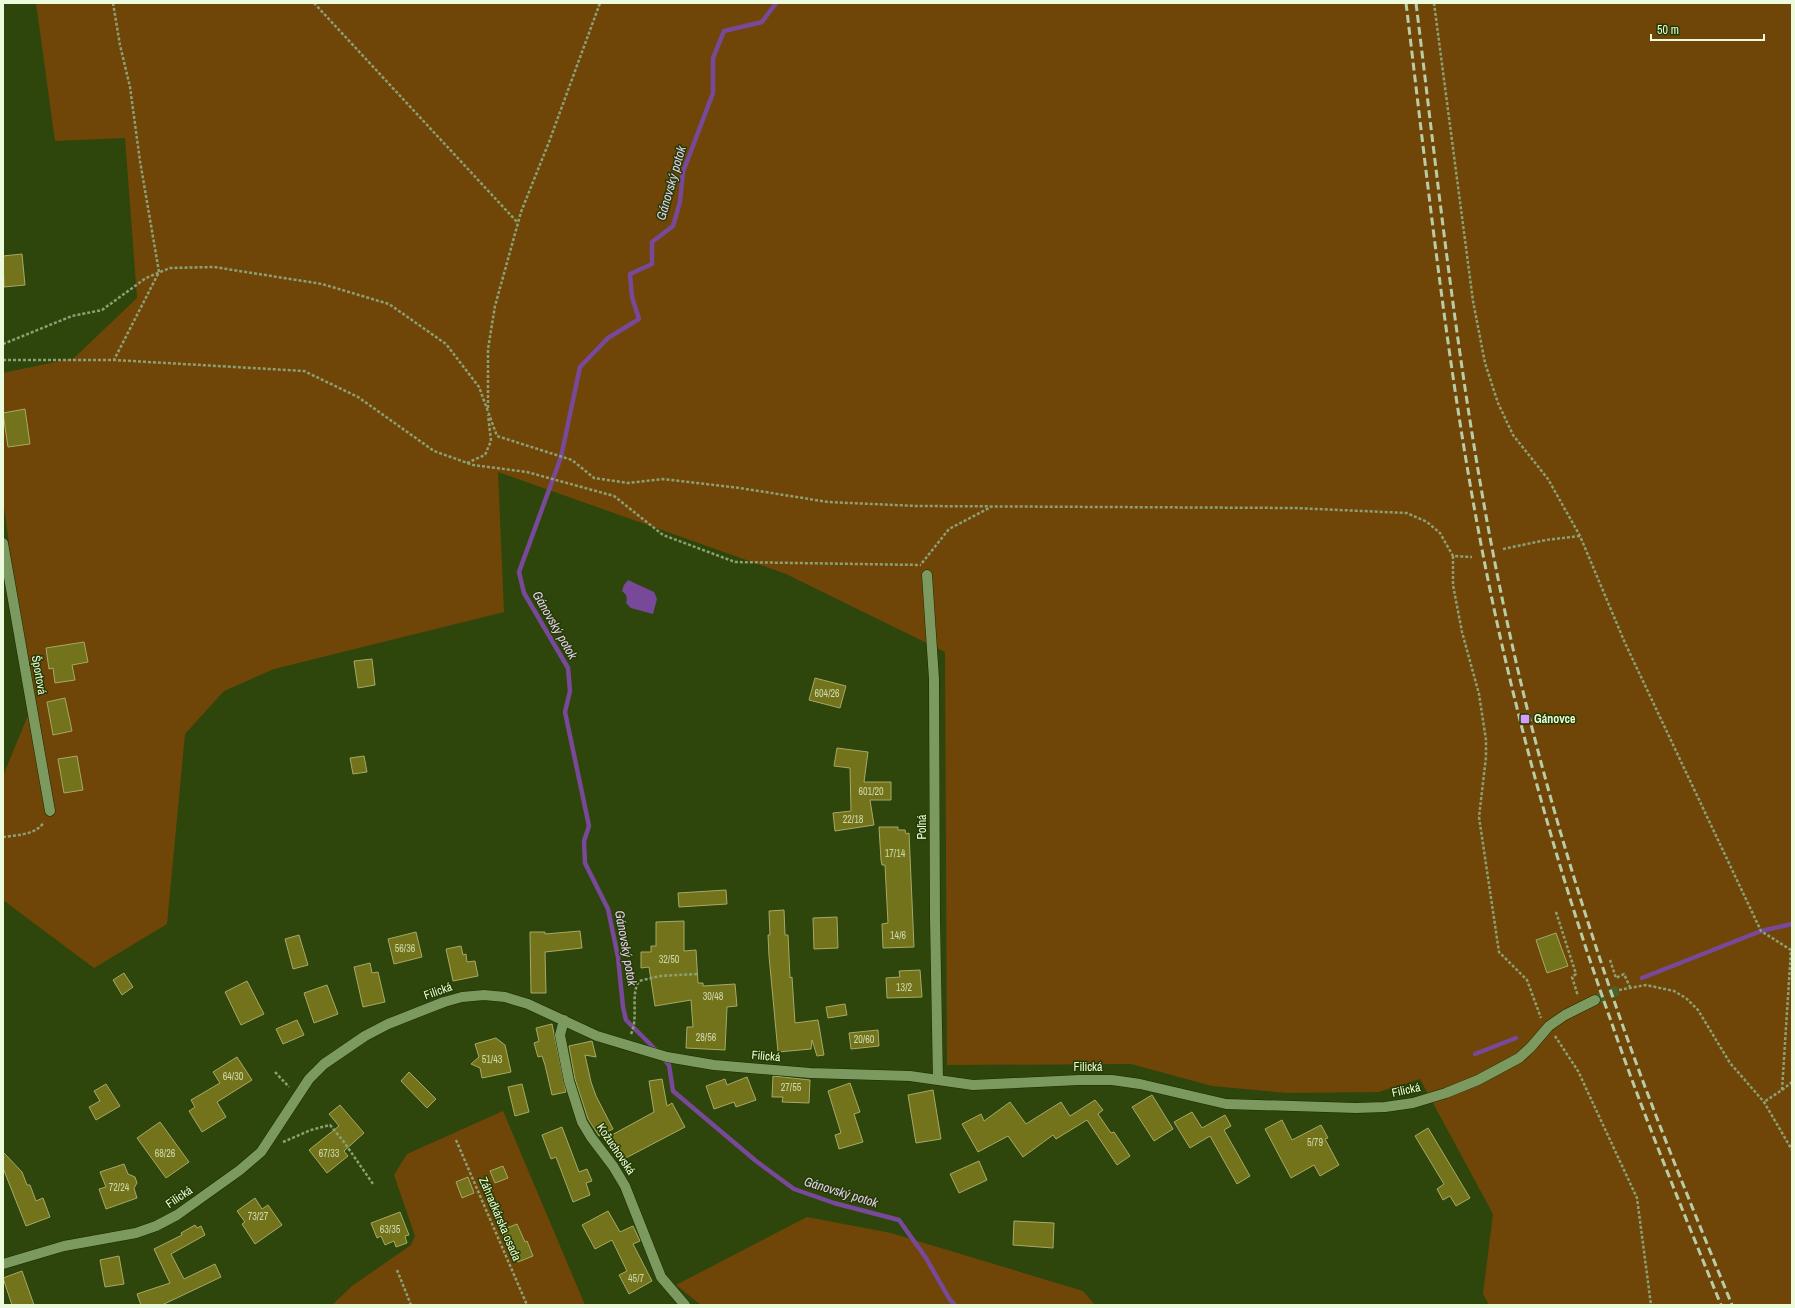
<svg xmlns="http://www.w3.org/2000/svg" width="1795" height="1308" font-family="'Archivo Narrow',sans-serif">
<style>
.green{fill:#6f4607}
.water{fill:#784899}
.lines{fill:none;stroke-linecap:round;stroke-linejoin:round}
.stream{stroke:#784899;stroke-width:4.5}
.building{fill:#72731a;stroke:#a7a967}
.minor-tunnel{stroke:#4a612b;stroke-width:10;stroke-dasharray:10 5;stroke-linecap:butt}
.minor-casing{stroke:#192b00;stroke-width:11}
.path{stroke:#8ca074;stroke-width:2.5;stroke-dasharray:3 2;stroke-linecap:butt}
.minor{stroke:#7c995f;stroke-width:10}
.rail{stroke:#bacca6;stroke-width:3;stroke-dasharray:8 4;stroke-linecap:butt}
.poi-dot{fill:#d49cfc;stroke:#243c00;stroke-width:1.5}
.labels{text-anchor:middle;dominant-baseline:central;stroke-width:3;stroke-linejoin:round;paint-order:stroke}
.number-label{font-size:10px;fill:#cdd9ac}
.street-label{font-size:12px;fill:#ebfbdc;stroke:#243c00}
.poi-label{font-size:12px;font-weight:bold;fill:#ebfbdc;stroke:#243c00;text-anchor:start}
.water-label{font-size:13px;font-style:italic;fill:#e5ccf8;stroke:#243c00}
</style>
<rect width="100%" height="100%" fill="#2e460c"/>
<!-- green -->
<g class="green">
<path d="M36,3H1792V1305H1489L1483,1294L1493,1214L1420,1079L1379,1092L1287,1093L1212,1086L1131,1064L947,1065L945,652L786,574L498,472L504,612L274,669L224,691L185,734L167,924L94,968L3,900V776L31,708L3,499V373L74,358L137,298L125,138L55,141Z"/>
<path d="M503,1111L585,1305H332L352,1286L411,1245L415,1236L394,1175L407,1154Z"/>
<path d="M807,1217L891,1233L1083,1291L1095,1305H701L676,1285Z"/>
</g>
<!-- water -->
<path class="water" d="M628,580L654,592L657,599L653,614L631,608L626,603C628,597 626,594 622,591L624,585Z"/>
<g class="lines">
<!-- stream -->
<g class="stream">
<path d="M1642,978L1761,931L1792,924"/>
<path d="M658,1052L626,1020L623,1007L618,957L608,909L585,863L584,841L589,826L565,712L570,691L568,668L524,593L519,572L561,457L580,367L608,338L639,319L632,297L630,274L652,264V242L673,226L680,202L683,172L713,93V58L724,31L762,22L776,3"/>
<path d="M1475,1054L1516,1038"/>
<path d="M663,1058L669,1065L673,1091L756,1161L794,1189L834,1203L899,1220L926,1258L950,1300L955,1305"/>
</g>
</g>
<!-- building -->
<g class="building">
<path d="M22,254L25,285L4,287L3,256Z"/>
<path d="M25,409L30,444L8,447L3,413Z"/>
<path d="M84,642L88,662L72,665L75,680L55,683L53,668L49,669L46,648Z"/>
<path d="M372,659L375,685L358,688L354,661Z"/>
<path d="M815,678L846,686L840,708L809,700Z"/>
<path d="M65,698L72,731L53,735L47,702Z"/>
<path d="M837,748L868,752L864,782H891V800H870L874,825L835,831L833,813L851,811L850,768L834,766Z"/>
<path d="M77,756L83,790L64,793L58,759Z"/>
<path d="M364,756L367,772L353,774L350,758Z"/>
<path d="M879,827H898V830H905L906,834L909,833L914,947L883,948L882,924L888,923L885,865H882L881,860Z"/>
<path d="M726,890L727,904L679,907L678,893Z"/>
<path d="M784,910L785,935H788L790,978L792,977L795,1023L818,1020L824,1055L817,1056L812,1040L811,1049L778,1052L769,956L768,935H770L769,911Z"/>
<path d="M837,917L838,948L814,949L813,918Z"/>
<path d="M684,921V951L696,950L698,983H703V986L735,984L737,1006L727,1007L725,1050L686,1048L687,1027H693L691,1000L655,1006L649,967L641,968V952H651V946H656V922Z"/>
<path d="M580,931L582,948L545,952L546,993H531L530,932H545V934Z"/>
<path d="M416,932L422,957L394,964L388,939Z"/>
<path d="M1556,933L1568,966L1547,973L1536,940Z"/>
<path d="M299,935L308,965L293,969L285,939Z"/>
<path d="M461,946L463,955L466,954L467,962L475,961L478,976L453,981L446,949Z"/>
<path d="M370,963L372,973L378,972L385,1002L363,1007L354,967Z"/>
<path d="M920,970L922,997L887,998L886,978L900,977L899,971Z"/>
<path d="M124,973L133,987L122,995L113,980Z"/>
<path d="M247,981L264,1014L241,1025L225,992Z"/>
<path d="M327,985L338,1014L314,1023L304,993Z"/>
<path d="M845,1004L847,1015L828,1018L826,1007Z"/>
<path d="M297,1020L304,1035L283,1044L276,1029Z"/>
<path d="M552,1024L566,1092L552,1095L545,1065L542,1056L538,1057L534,1043L539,1041L536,1028Z"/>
<path d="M878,1030L879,1046L851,1049L849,1033Z"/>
<path d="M496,1038L505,1045L511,1072L482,1078L480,1068L471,1064L479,1057L475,1044Z"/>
<path d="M592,1041L596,1057L585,1055L591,1082L596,1096L613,1129L599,1136L588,1119L575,1079L569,1046Z"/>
<path d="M237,1057L252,1080L217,1102L226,1117L202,1132L189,1111L195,1107L191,1100L220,1083L213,1072Z"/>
<path d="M409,1072L436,1099L427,1108L401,1081Z"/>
<path d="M773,1076L810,1080L809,1103L782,1102L783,1097H772Z"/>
<path d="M747,1077L756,1100L736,1107L734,1102L714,1109L706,1086L725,1079L727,1085Z"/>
<path d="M662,1079L667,1106L672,1103L685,1127L622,1160L610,1136L654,1112L649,1081Z"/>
<path d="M850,1083L860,1112L854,1114L863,1142L839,1149L835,1135L841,1133L828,1091Z"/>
<path d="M106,1084L120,1106L96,1120L89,1107L100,1101L94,1091Z"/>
<path d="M522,1084L529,1112L515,1116L508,1087Z"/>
<path d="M933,1090L941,1139L916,1143L908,1095Z"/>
<path d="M1152,1095L1173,1129L1154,1141L1132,1107Z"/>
<path d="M1095,1100L1103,1110L1098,1114L1111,1133L1114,1132L1130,1156L1117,1165L1087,1120L1056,1139L1053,1135L1023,1157L1008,1136L978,1152L962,1124L981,1114L984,1121L1010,1102L1026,1124L1061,1102L1070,1116Z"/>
<path d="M340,1105L364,1133L344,1151L348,1156L327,1173L309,1150L339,1126L329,1114Z"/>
<path d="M1192,1112L1202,1128L1225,1115L1231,1126L1224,1130L1250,1176L1237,1184L1210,1136L1190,1148L1174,1122Z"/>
<path d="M1282,1120L1292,1140L1321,1125L1328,1138L1325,1139L1339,1165L1320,1176L1314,1165L1291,1178L1265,1129Z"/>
<path d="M160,1122L189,1162L166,1178L137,1138Z"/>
<path d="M562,1127L579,1172L587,1169L592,1181L586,1183L590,1195L573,1202L556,1157L551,1159L542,1135Z"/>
<path d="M1428,1128L1470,1198L1456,1206L1450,1196L1443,1200L1437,1189L1444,1184L1415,1136Z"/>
<path d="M3,1152L22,1172L27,1185H30L36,1201L43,1198L50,1217L26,1226L3,1168Z"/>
<path d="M979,1161L987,1180L959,1193L950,1174Z"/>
<path d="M124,1164L128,1174L135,1177L137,1183L134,1188L137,1198L106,1209L99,1189L106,1187L100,1172Z"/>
<path d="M503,1166L508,1178L495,1183L490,1171Z"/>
<path d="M468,1177L474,1193L462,1198L456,1182Z"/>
<path d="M255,1198L262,1209L268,1205L282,1225L255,1244L242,1224L245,1222L237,1211Z"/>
<path d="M608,1211L620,1232L633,1226L640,1241L633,1244L652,1281L629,1294L619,1275L627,1271L612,1240L595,1249L582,1225Z"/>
<path d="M400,1212L409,1235L405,1236L407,1243L396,1247L394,1241L385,1245L381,1236L377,1238L371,1223Z"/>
<path d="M1014,1221L1054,1223L1053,1248L1013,1245Z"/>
<path d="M517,1224L525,1242L527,1241L533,1256L518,1262L510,1242L508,1243L502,1230Z"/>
<path d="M195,1225L197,1228L201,1226L205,1235L171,1254L184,1279L215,1264L221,1277L162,1305H141L137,1294L170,1283L154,1249L182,1235L181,1233Z"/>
<path d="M119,1256L124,1284L105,1287L100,1260Z"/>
<path d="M22,1271L34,1305H12L3,1278Z"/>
</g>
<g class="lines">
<!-- minor-tunnel -->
<path class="minor-tunnel" d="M1595,1000L1619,990"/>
<!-- minor casing -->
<g class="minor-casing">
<g id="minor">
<path d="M3,543L50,811"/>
<path d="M927,575L934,679L935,919L938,1080"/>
<path d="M564,1020L560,1035L569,1081L582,1122L591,1137L613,1166L625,1186L661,1277L685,1305"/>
<path d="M3,1264L64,1246L136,1233L156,1226L177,1215L240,1170L261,1152L309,1079L324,1064L365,1036L388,1024L444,1002L462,997L484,995L505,997L528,1004L597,1036L667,1057L714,1065L810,1073L910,1076L973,1085L1079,1080H1112L1140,1084L1226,1104L1356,1108L1385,1107L1413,1103L1446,1093L1478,1080L1519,1058L1531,1047L1549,1026L1565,1015L1595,1000"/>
</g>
</g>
<!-- path -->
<g class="path">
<path d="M113,3L120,45L130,87L140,161L159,272L114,360"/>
<path d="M314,3L518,223"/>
<path d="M1434,3L1473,301L1485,363L1498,403L1513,435L1548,479L1580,536L1625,643L1761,931L1791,950L1782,1090L1764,1102"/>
<path d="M3,344L72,316L102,310L146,278L170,268L214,267L322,284L389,304L446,344L479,387L497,436L572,460L594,478L628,483L663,479L740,488L828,502L917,506L1295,508L1407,513L1427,522L1440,533L1453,556L1472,557"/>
<path d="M3,360H114L304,371L358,397L434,451L473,465L527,472L614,496L663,535L735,562L921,565"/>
<path d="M488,408V349L495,306L521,212L549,142L600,3"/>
<path d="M467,463L485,455L491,441L488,415"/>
<path d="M1503,549L1546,540L1580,536"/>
<path d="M1453,556V585L1462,632L1479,694L1486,740V757L1479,817L1499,952L1527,980L1541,1018"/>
<path d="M922,563L949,529L991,507"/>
<path d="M3,837C17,835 36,835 44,822"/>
<path d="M1556,912L1576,974L1572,977L1578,996"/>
<path d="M1610,960L1616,978L1624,974L1630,987"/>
<path d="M1619,990L1646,985L1674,991L1686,998L1698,1010L1730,1063L1764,1102L1792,1150"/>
<path d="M631,1034C639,1017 630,995 639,981L660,976L697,974"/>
<path d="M1555,1036L1578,1071L1637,1198L1651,1305"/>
<path d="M275,1072L289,1087"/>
<path d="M1782,1090L1792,1082"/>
<path d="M456,1140L527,1305"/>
<path d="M283,1142L311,1130L330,1125L344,1142L373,1184"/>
<path d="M397,1270L411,1305"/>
</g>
<!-- minor -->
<use href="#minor" class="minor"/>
<!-- rail -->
<g class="rail">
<path d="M1406,3C1432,218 1454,434 1502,645C1531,772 1567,898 1611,1021C1644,1117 1683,1211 1721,1305"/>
<path d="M1416,3C1441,207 1462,411 1505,612C1534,749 1573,883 1619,1015C1653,1113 1693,1209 1732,1305"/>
</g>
</g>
<!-- markers -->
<rect class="poi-dot" x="1520" y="714" width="10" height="10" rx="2"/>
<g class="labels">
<!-- number labels -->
<g class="number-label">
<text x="827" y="693">604/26</text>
<text x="871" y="791">601/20</text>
<text x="853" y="819">22/18</text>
<text x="895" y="853">17/14</text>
<text x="898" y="935">14/6</text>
<text x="405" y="948">56/36</text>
<text x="669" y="959">32/50</text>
<text x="904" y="987">13/2</text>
<text x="713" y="996">30/48</text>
<text x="706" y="1037">28/56</text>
<text x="864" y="1039">20/60</text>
<text x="492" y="1059">51/43</text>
<text x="233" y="1076">64/30</text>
<text x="791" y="1087">27/55</text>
<text x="1315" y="1142">5/79</text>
<text x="165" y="1153">68/26</text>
<text x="329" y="1153">67/33</text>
<text x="119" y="1187">72/24</text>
<text x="258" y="1216">73/27</text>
<text x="390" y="1229">63/35</text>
<text x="636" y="1278">45/7</text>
</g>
<!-- street labels -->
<g class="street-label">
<text transform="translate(39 675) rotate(80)">Športová</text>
<text transform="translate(922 827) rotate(-90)">Poľná</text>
<text transform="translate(438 991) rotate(-19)">Filická</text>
<text transform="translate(766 1056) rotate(5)">Filická</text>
<text x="1088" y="1067">Filická</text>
<text transform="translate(1406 1090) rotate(-12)">Filická</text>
<text transform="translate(616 1149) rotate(56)">Kožuchovská</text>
<text transform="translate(179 1197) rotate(-34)">Filická</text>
<text transform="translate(500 1219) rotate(67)">Záhradkárska osada</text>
</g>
<!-- poi labels -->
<g class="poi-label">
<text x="1534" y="719">Gánovce</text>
</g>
<!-- water labels -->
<g class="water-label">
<text transform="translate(671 183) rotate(-74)">Gánovský potok</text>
<text transform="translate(555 625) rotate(60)">Gánovský potok</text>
<text transform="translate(626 948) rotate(80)">Gánovský potok</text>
<text transform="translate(841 1192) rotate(17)">Gánovský potok</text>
</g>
</g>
<!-- border -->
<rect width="1795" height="1308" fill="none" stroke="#ebfbdc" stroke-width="8"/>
<!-- scale -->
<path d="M1651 34v6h113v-6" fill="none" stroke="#ebfbdc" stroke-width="2"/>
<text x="1657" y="34" font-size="12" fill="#ebfbdc" stroke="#243c00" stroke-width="3" paint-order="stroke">50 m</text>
</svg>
